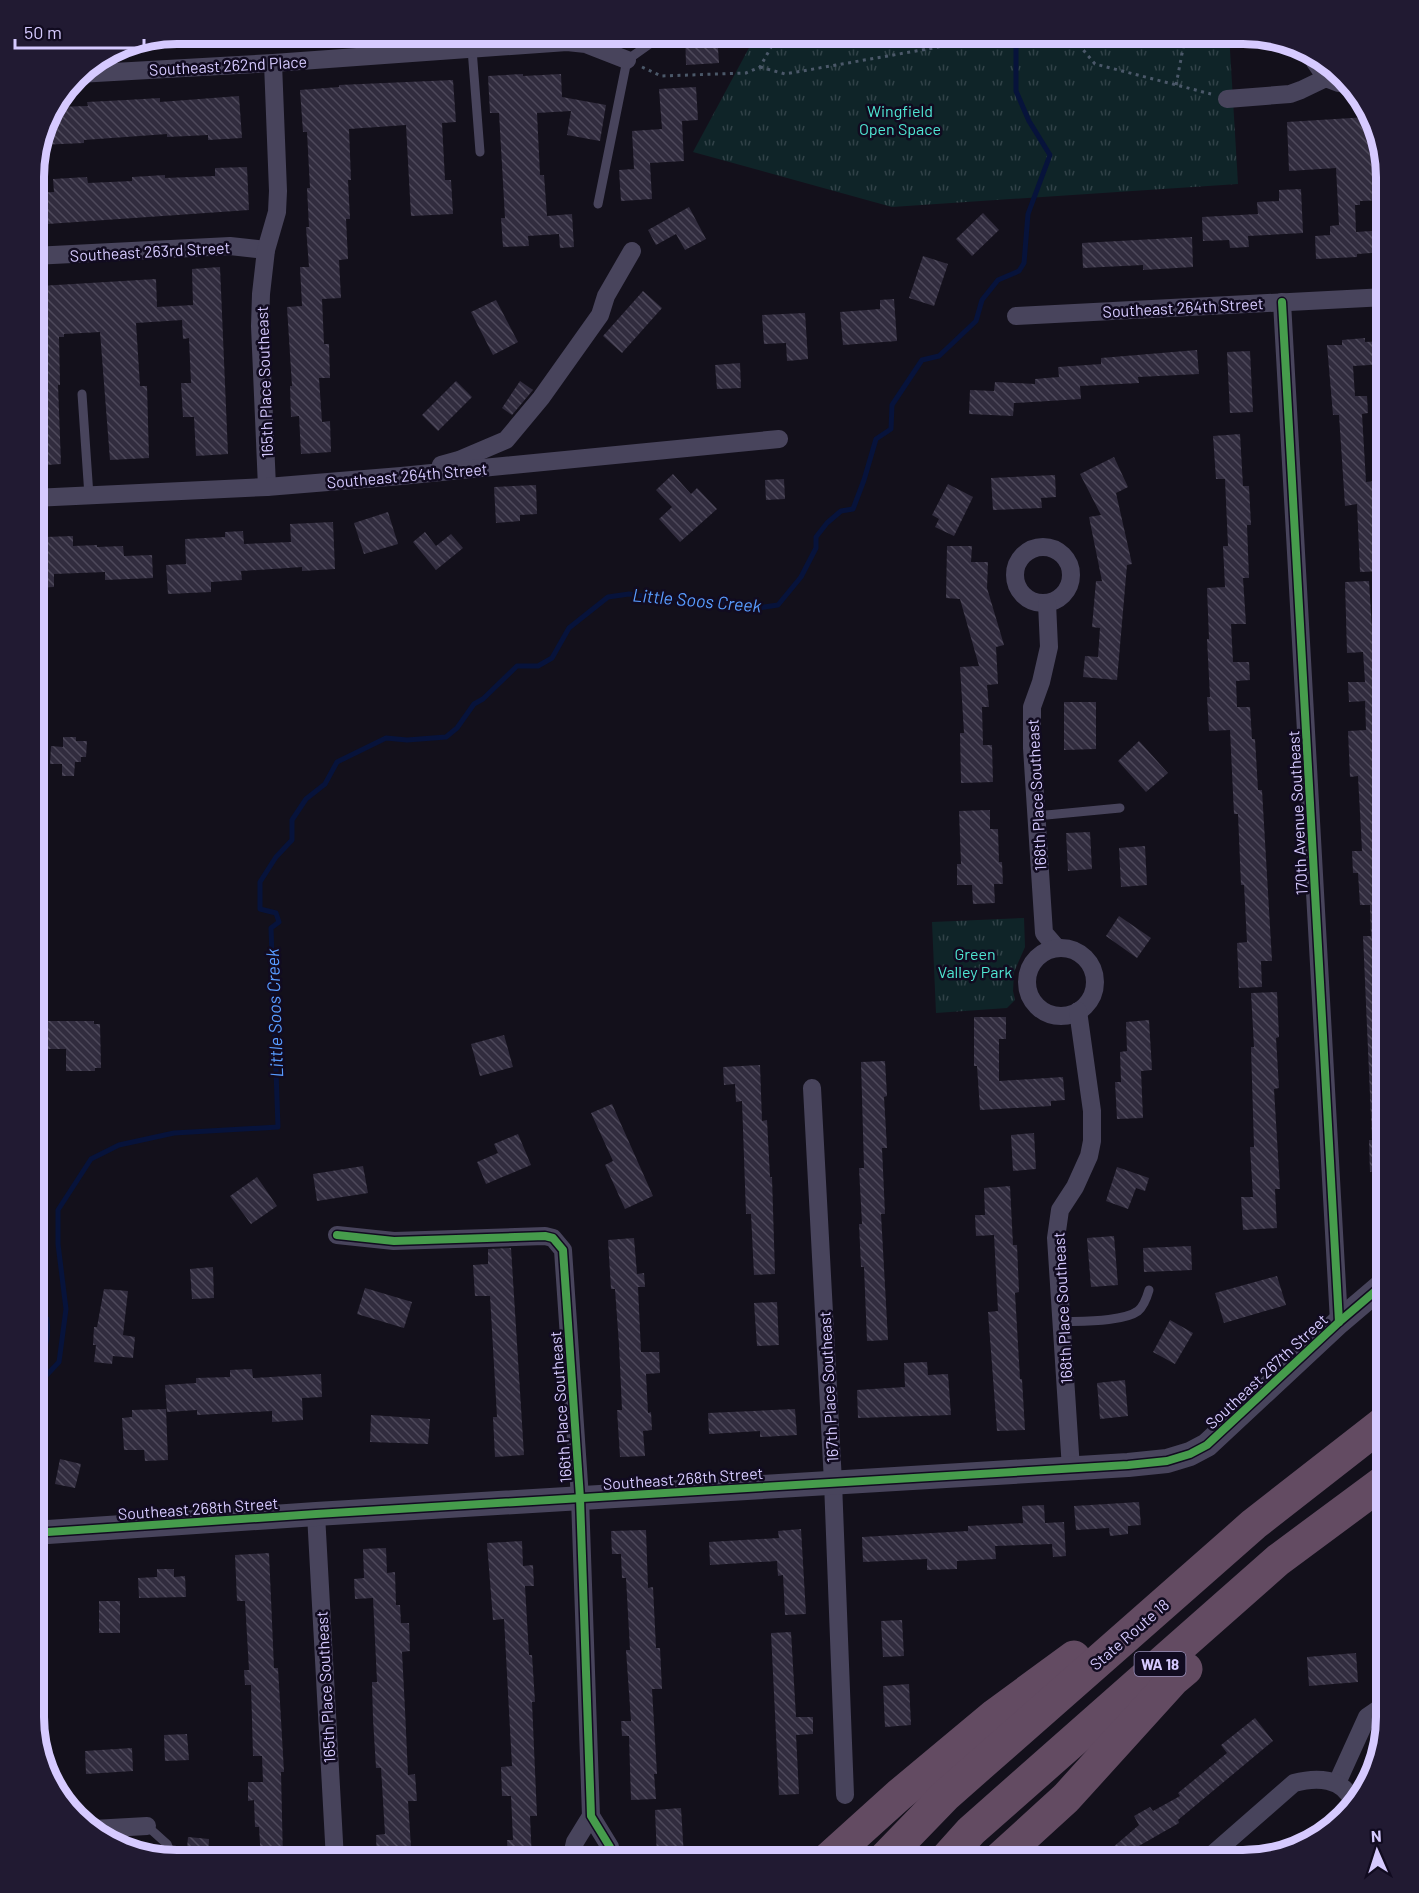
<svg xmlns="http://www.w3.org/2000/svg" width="1419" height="1893" font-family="Barlow,sans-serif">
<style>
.park{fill:url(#park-tufts)}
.water{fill:#07133b}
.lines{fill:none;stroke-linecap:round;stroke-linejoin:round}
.stream{stroke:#07133b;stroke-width:5}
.building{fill:url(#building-back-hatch)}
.path{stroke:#4b5869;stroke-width:3;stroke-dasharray:3 4.5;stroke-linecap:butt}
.service{stroke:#48445c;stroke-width:9}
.minor{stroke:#48445c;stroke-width:18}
.tertiary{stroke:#48445c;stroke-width:24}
.motorway{stroke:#634b62;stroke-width:33}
.cycleway-casing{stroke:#110b20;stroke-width:11}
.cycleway{stroke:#469c4c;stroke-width:8}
.labels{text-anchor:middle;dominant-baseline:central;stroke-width:5;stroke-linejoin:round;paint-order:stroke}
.shield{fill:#110b20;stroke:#9b91bc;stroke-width:1.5}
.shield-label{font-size:15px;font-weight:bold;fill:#d6caff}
.street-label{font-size:16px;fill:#d6caff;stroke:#110b20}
.park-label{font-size:16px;fill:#4fe6d3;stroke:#110b20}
.water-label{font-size:18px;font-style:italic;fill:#589cff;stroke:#110b20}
.rim{fill:none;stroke:#d6caff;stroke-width:8}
</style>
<defs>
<pattern id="park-tufts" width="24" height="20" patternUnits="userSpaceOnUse" patternTransform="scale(1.5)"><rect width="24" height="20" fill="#0f2428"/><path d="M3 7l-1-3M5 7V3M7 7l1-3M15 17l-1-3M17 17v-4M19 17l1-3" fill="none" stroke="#314248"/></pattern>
<pattern id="building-back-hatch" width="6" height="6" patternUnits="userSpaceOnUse" patternTransform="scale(1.5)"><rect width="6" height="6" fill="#312c3e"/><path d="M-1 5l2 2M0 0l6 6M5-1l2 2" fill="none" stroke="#4e495b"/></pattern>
</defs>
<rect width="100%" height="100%" fill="#13101b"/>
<!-- park -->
<g class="park">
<path d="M757,33H1229L1238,184L892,207L693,152Z"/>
<path d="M1024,918L1025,947L1014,972L1013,991L1015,1000L1007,1008L936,1013L932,922Z"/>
</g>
<!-- water -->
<path class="water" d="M33,1314L49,1317C53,1338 46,1358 33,1375Z"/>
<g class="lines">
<!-- stream -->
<path class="stream" d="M33,1382L42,1380L59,1362L66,1309L58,1244V1210L91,1159L119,1145L174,1133L278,1127L271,928L279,922L276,913L260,909V882L276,857L292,840V820L306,799L325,784L337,762L386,738L407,740L446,737L457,728L474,704L483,699L517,666H538L552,658L569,628L608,597L629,594L673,600L736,603L758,608L778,605L801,577L816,548V537L827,523L841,511L853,509L864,480L876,439L891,429L892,405L922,360L939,356L976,321L982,300L998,280L1019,271L1024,263L1028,214L1050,155L1029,121L1016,91V33"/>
</g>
<!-- building -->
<g class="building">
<path d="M685,33H717L719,63L686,65Z"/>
<path d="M523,74V76L561,74L562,97L606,105L600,141L567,135L571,111L537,113L540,175H544L547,216L572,214L574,247L560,248L559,234L528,236L529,246L503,247L501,218H505L499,113H490L488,76Z"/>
<path d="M453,80L456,122L442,123L445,180H451L453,214L411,216L406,125L349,129L351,180H348L350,219H346L348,259L339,260L341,298L322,299L324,344H329L330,378H319L322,422L330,421L331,452L301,454L299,416L291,417L290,386H292L287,307L302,306L300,267H309L306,227H309L307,188H310L307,132H303L300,90L339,87V85Z"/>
<path d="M696,87L698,120L682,121L684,161L650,163L652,199L621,201L619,170L634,169L632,131L662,129L659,89Z"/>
<path d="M239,96L242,138L208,140V135L167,137V134L84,140V143L39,145L48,113L52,107L88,106L87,102L126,100L160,98V102Z"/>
<path d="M1368,117L1386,177V200L1360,201V205H1355L1356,232L1386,230V252L1357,254V257L1316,259L1315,236L1330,235V226L1339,225L1336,168L1289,171L1287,122Z"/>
<path d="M247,167L249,210L33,225V193L54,192L53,179L87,177L88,183L132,181V177L165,175V178L215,176V168Z"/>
<path d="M1301,189L1303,233L1248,236L1249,247L1230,248L1229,240L1203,241L1202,217L1258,214L1257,202L1279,201V190Z"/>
<path d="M689,207L706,239L685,250L676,234L656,245L648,230Z"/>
<path d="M983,213L999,230L972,256L956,239Z"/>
<path d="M1192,237L1193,267L1143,270V265L1083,268L1082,243Z"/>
<path d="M923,256L948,264L934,306L909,298Z"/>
<path d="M220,267L228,454L196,456L194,417H183L181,383H191L189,338L183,339L182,320L136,323L140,386H147L149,458L110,460L100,332L64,334V337H59L60,385H58L61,464L33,466V291L40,290V286L156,279L157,307L193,305L192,269Z"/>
<path d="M643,291L662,308L622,353L603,336Z"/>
<path d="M894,299L897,341L843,345L840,312L880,309V300Z"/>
<path d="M496,300L518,342L493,355L471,312Z"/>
<path d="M805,313L808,359L787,361L786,343L764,344L762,315Z"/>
<path d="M1365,338V342L1386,341V364L1353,366L1355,396H1367L1368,413L1362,414L1366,482L1384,480L1386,516H1383L1386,571L1360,572L1357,504L1345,506L1339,415H1333L1327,345H1342V340Z"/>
<path d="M1197,350L1199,374L1138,377L1139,383L1080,386L1081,399L1014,403L1013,416L969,414L970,390L994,391L995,382L1035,384V379L1059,377L1058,367L1101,364V358Z"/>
<path d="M1250,351L1253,412L1230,413L1227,352Z"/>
<path d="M740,363L741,388L717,389L715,365Z"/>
<path d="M456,381L472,397L438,431L422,415Z"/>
<path d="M520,381L533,390L512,415L502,408Z"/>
<path d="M1240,434L1243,486H1249L1251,525H1247L1249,578H1243L1246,624H1231L1233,662H1249L1250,680L1236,681L1237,707H1250L1252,739H1255L1258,790H1262L1272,961H1261L1262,987L1239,988L1237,943L1247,942L1244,885H1241L1238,814H1234L1230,730L1209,731L1207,697H1210L1207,639H1209L1207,588L1225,587L1223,546H1228L1225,479H1216L1213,436Z"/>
<path d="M1114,457L1128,487L1116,493L1132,564L1127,565L1117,680L1083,677L1085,656L1098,657L1100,628L1092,627L1096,581H1102L1089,517L1101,515L1080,474Z"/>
<path d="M673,474L691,494L697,488L717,509L680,542L659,519L672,507L656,490Z"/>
<path d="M1055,475L1056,497L1041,498L1042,508L993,510L991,478Z"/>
<path d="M784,479L785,499L766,500L765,480Z"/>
<path d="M948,484L973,497L954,536L935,527L939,519L932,515Z"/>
<path d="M536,485L537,514L520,515V521L496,523L494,487Z"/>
<path d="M388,512L398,544L364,554L354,523Z"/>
<path d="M333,522L335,569L302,571V567L241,571L242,580L211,582V592L168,594L166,565L186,564L185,539L225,537V532L243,531L244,544L291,542L290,524Z"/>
<path d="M425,532L436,546L451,534L463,548L436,570L413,542Z"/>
<path d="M73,536V546L97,545V547L123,546L124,556L152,555L153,578L105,580V572L54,574V587L33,588V543L46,542L45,537Z"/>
<path d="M947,546H972L971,562H988L987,588L1004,645L996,647L998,684L987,685L989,707H982L983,745H992L993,782L961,783L960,733H964L960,667L979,666L960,599L946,598Z"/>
<path d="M1369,581L1372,629L1385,628L1386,653V723H1381L1386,834V1171L1370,1172L1369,1140H1372L1363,936H1371L1370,905H1360L1358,873H1353L1352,851H1362L1358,776L1350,777L1348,731L1366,730L1365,701L1349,702L1348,682H1365L1363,652L1347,653L1345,582Z"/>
<path d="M1064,702H1096V749L1064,750Z"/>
<path d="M63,737H76V741H87L86,757H81V762H75L74,776H62V764H50L51,746L63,747Z"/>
<path d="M1139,741L1168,773L1146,792L1118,761Z"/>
<path d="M990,810V829H998L999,862H1002L1003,884H994L995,903L973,904L972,885H957V864H961L959,811Z"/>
<path d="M1090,832L1092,869L1068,871L1066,833Z"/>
<path d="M1145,846L1147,885L1121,887L1119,848Z"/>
<path d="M1119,916L1151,938L1137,958L1106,936Z"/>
<path d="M1277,992L1279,1037L1276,1038L1279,1088L1274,1089L1280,1189H1275L1277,1228L1243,1230L1241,1197H1253L1250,1147H1254L1251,1047H1254L1251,993Z"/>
<path d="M974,1017H1006V1039H999V1081L1063,1077L1065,1100L1051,1101V1106L980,1110L977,1066H974Z"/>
<path d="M1149,1020L1152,1070L1141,1071L1143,1118L1117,1119L1115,1082H1121L1120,1052L1127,1051L1126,1022Z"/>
<path d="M33,1021H94V1024H100L101,1068H95V1071H66V1049H48V1043H33Z"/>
<path d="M504,1035L513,1067L480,1076L471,1044Z"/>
<path d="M885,1061L887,1096L884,1097L887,1148H882L885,1214H881L888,1340L867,1341L864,1267H861L859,1224H862L859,1168H864L861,1062Z"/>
<path d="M760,1065L762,1121L767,1120L770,1177H772L775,1274L754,1275L751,1214H746L742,1101L736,1102L735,1084L724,1085L723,1067Z"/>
<path d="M612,1104L653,1196L625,1209L605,1165L613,1161L591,1113Z"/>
<path d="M1034,1133L1036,1169L1013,1171L1011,1135Z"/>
<path d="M518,1134L531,1165L486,1184L477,1162L498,1153L494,1144Z"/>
<path d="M363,1166L368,1193L317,1201L313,1174Z"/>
<path d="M1117,1167L1149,1178L1145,1191L1136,1188L1128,1209L1106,1201Z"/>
<path d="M257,1177L277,1206L251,1224L230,1196Z"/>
<path d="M1010,1186L1013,1245H1017L1019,1292L1015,1293L1020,1379H1022L1025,1430L997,1431L988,1312L998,1311L994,1235L976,1236L975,1215H985L984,1188Z"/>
<path d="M1114,1236L1118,1285L1091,1287L1087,1238Z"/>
<path d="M634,1238L637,1274L644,1273L645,1287H638L641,1352H659L660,1373L646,1374L648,1413L651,1412L652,1430L643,1431L645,1456L620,1457L617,1410H622L619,1345L615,1289H611L608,1240Z"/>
<path d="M1191,1246L1192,1270L1144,1272L1143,1248Z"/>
<path d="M511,1248L524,1455L495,1457L493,1417H497L490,1296H475L473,1265L488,1264V1249Z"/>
<path d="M213,1267L214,1298L192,1299L190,1269Z"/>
<path d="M1277,1276L1286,1305L1224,1323L1215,1293Z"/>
<path d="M365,1288L412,1302L404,1328L357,1314Z"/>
<path d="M104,1289L128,1291L123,1335L135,1337L133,1358L113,1356L112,1364L94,1362L96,1345H93L94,1327H97Z"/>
<path d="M777,1302L779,1345L757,1346L754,1303Z"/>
<path d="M1170,1320L1193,1333L1175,1364L1153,1352Z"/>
<path d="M927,1362L928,1375L948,1374L951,1415L858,1418L857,1390L905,1387L904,1363Z"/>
<path d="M252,1369L253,1378L321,1374L322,1397L302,1398L303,1420L272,1422V1411L197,1415V1410L167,1412L165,1385L196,1383V1378L230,1377V1370Z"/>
<path d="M1125,1380L1128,1416L1100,1419L1097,1383Z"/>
<path d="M166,1409L168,1460L145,1461L144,1450H124L122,1418L132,1417V1410Z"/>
<path d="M795,1409L797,1435L760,1437V1431L709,1434L708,1413Z"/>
<path d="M371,1415L430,1419L428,1444L370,1442Z"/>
<path d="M60,1459L81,1464L75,1488L55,1484Z"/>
<path d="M1139,1502L1141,1525L1128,1526V1534L1110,1536L1109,1528L1076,1530L1074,1506Z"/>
<path d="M1044,1505L1045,1523L1064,1522L1066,1556L1053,1557L1052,1544L995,1546L996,1559L957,1561V1569L927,1570V1559L863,1562L862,1537L968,1531V1526L1023,1523L1022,1506Z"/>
<path d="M801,1529L806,1614L785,1615L783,1575L778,1576L777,1561L710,1565L709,1542L779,1538L778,1531Z"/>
<path d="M646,1530L648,1588L653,1587L656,1648H660L662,1689H652L657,1774H654L656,1799L631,1800L629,1736H622L621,1721H631L626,1650H630L626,1578H622L621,1554H612L611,1531Z"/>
<path d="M522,1541L523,1566L533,1565L534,1586H525L529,1655H532L535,1702H532L537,1816H530L532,1860H508L507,1840H513L511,1796H502L501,1767L512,1766L504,1619L493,1620L487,1543Z"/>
<path d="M386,1548L387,1573L395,1572L396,1605H400L401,1623H409L410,1651L402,1652L405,1710L408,1775L415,1774L417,1801H408L411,1847L404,1848V1860H377L376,1835L385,1834L381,1768H376L373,1719L372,1682H377L373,1598L355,1599L354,1579L364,1578L363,1549Z"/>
<path d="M269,1553L274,1668H278L284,1772H281L283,1860H261L259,1827H255L254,1800L248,1801V1782H263L262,1756H253L251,1685H245L244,1670H249L245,1601H237L235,1555Z"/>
<path d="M157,1569H174V1577L185,1576L186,1597L139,1598L138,1578L157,1577Z"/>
<rect x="99" y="1601" width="21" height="32"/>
<path d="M902,1620L904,1656L883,1657L881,1621Z"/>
<path d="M791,1632L796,1717H813V1734L796,1735L799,1794L779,1795L771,1633Z"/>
<path d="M1356,1653L1358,1682L1309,1686L1307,1657Z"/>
<path d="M909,1684L911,1725L885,1727L883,1686Z"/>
<path d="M1255,1718L1273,1741L1178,1820L1179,1823L1130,1851L1138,1860H1098L1139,1825L1134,1816L1150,1807L1153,1811L1180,1796L1178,1793L1227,1753L1221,1745Z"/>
<path d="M187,1734L189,1760L165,1761L164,1735Z"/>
<path d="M132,1748L133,1771L86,1774L85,1751Z"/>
<path d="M681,1808L684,1857L657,1858L655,1810Z"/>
<path d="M188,1837L209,1839L208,1860H186Z"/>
</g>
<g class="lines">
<!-- path -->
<g class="path">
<path d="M1069,33L1095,64L1211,94"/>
<path d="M642,67L661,76L746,73L760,67L779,33"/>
<path d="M760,67L785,74L956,44L970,33"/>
<path d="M1176,85L1186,33"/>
</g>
<!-- service -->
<g class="service">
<path d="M472,49L480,152"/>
<path d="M598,204L627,60L665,33"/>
<path d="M82,394L89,496"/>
<path d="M1036,816L1120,808"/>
<path d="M1061,1322C1080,1321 1123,1322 1138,1311C1144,1306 1147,1297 1149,1290"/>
<path d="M147,1826L167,1844L173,1859"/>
</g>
<!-- minor -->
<g class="minor">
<path d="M1311,51L1315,62L1326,78"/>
<path d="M78,74L273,63L567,42L586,44L627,60"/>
<path d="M1227,99L1290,94L1301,90L1326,78L1339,83L1348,84"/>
<path d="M33,256L230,246L266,250"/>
<path d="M1282,302L1339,1322"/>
<path d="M1016,316L1386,297"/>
<path d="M441,465L459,460L506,440L541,398L600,315L606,296L632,251"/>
<path d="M267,487L260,326L261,294L266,250L277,212L278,191L273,63"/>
<path d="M33,498L267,487L401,476L779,439"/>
<circle cx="1043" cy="575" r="28"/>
<path d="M1047,603L1049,647L1041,682L1032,707V748L1044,933L1057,948"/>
<circle cx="1061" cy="982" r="34"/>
<path d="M812,1088L833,1482L845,1795"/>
<path d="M337,1235L394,1241L545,1236L553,1238L563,1250L580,1498L591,1816L610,1847L612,1860"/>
<path d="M1071,1469L1056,1238L1060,1210L1075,1187L1089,1156L1092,1141V1111L1078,1011"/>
<path d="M316,1514L335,1860"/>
<path d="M1337,1783L1367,1717L1386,1704"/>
<path d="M93,1829L147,1826"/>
<path d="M571,1860L575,1842L591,1816"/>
<path d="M1206,1860L1294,1783C1316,1777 1343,1777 1353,1802"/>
</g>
<!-- tertiary -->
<path class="tertiary" d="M33,1533L316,1514L1128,1465L1167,1461L1190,1454L1207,1445L1339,1322L1386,1282"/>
<!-- motorway -->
<g class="motorway">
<path d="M827,1860L899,1795L995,1715L1074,1657"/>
<path d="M883,1860L946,1795L1254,1524L1386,1421"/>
<path d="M945,1860L971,1831L1278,1560L1386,1480"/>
<path d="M998,1860L1066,1798L1173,1680L1186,1669"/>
</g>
<!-- cycleway casing -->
<g class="cycleway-casing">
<g id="cycleway">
<path d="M1282,302L1339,1322"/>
<path d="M337,1235L394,1241L545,1236L553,1238L563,1250L580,1498L591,1816L610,1847L612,1860"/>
<path d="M33,1533L316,1514L1128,1465L1167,1461L1190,1454L1207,1445L1339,1322L1386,1282"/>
</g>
</g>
<!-- cycleway -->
<use href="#cycleway" class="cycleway"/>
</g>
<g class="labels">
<!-- shield labels -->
<rect class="shield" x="1134.5" y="1652" width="51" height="24" rx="4.5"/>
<g class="shield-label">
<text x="1160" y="1664">WA 18</text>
</g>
<!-- street labels -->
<g class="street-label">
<text transform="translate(228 65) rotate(-3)">Southeast 262nd Place</text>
<text transform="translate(150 251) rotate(-3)">Southeast 263rd Street</text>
<text transform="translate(1183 307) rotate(-3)">Southeast 264th Street</text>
<text transform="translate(264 382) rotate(-92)">165th Place Southeast</text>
<text transform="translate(407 475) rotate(-5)">Southeast 264th Street</text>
<text transform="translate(1036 795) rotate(-93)">168th Place Southeast</text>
<text transform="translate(1297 813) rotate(-93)">170th Avenue Southeast</text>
<text transform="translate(1062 1308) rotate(-93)">168th Place Southeast</text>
<text transform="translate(1266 1371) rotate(-43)">Southeast 267th Street</text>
<text transform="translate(828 1387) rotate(-93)">167th Place Southeast</text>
<text transform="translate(560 1407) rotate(-94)">166th Place Southeast</text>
<text transform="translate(683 1478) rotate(-4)">Southeast 268th Street</text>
<text transform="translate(198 1508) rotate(-4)">Southeast 268th Street</text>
<text transform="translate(1129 1634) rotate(-41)">State Route 18</text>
<text transform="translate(325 1687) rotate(-93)">165th Place Southeast</text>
</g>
<!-- park labels -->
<g class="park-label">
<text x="900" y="110">Wingfield<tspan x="900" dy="18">Open Space</tspan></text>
<text x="975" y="953">Green<tspan x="975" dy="18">Valley Park</tspan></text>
</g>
<!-- water labels -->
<g class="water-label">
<text transform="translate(697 600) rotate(5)">Little Soos Creek</text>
<text transform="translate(274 1013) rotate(-92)">Little Soos Creek</text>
</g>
</g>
<!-- crop -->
<path d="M0 0H1419V1893H0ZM177 44H1243A133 133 0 0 1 1376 177V1717A133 133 0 0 1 1243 1850H177A133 133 0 0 1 44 1717V177A133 133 0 0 1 177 44Z" fill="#211a32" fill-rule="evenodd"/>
<path class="rim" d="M177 44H1243A133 133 0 0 1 1376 177V1717A133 133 0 0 1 1243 1850H177A133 133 0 0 1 44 1717V177A133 133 0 0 1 177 44Z"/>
<!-- north arrow -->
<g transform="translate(1377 1851) rotate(357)" stroke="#110b20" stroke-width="4.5" paint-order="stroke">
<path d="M0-4.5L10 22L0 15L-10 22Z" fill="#d6caff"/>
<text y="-9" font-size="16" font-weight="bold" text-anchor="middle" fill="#d6caff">N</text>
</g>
<!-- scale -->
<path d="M15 39v9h129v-9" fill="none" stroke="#d6caff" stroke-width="3"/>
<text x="24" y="39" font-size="18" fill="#d6caff" stroke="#110b20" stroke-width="4.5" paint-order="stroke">50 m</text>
</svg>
